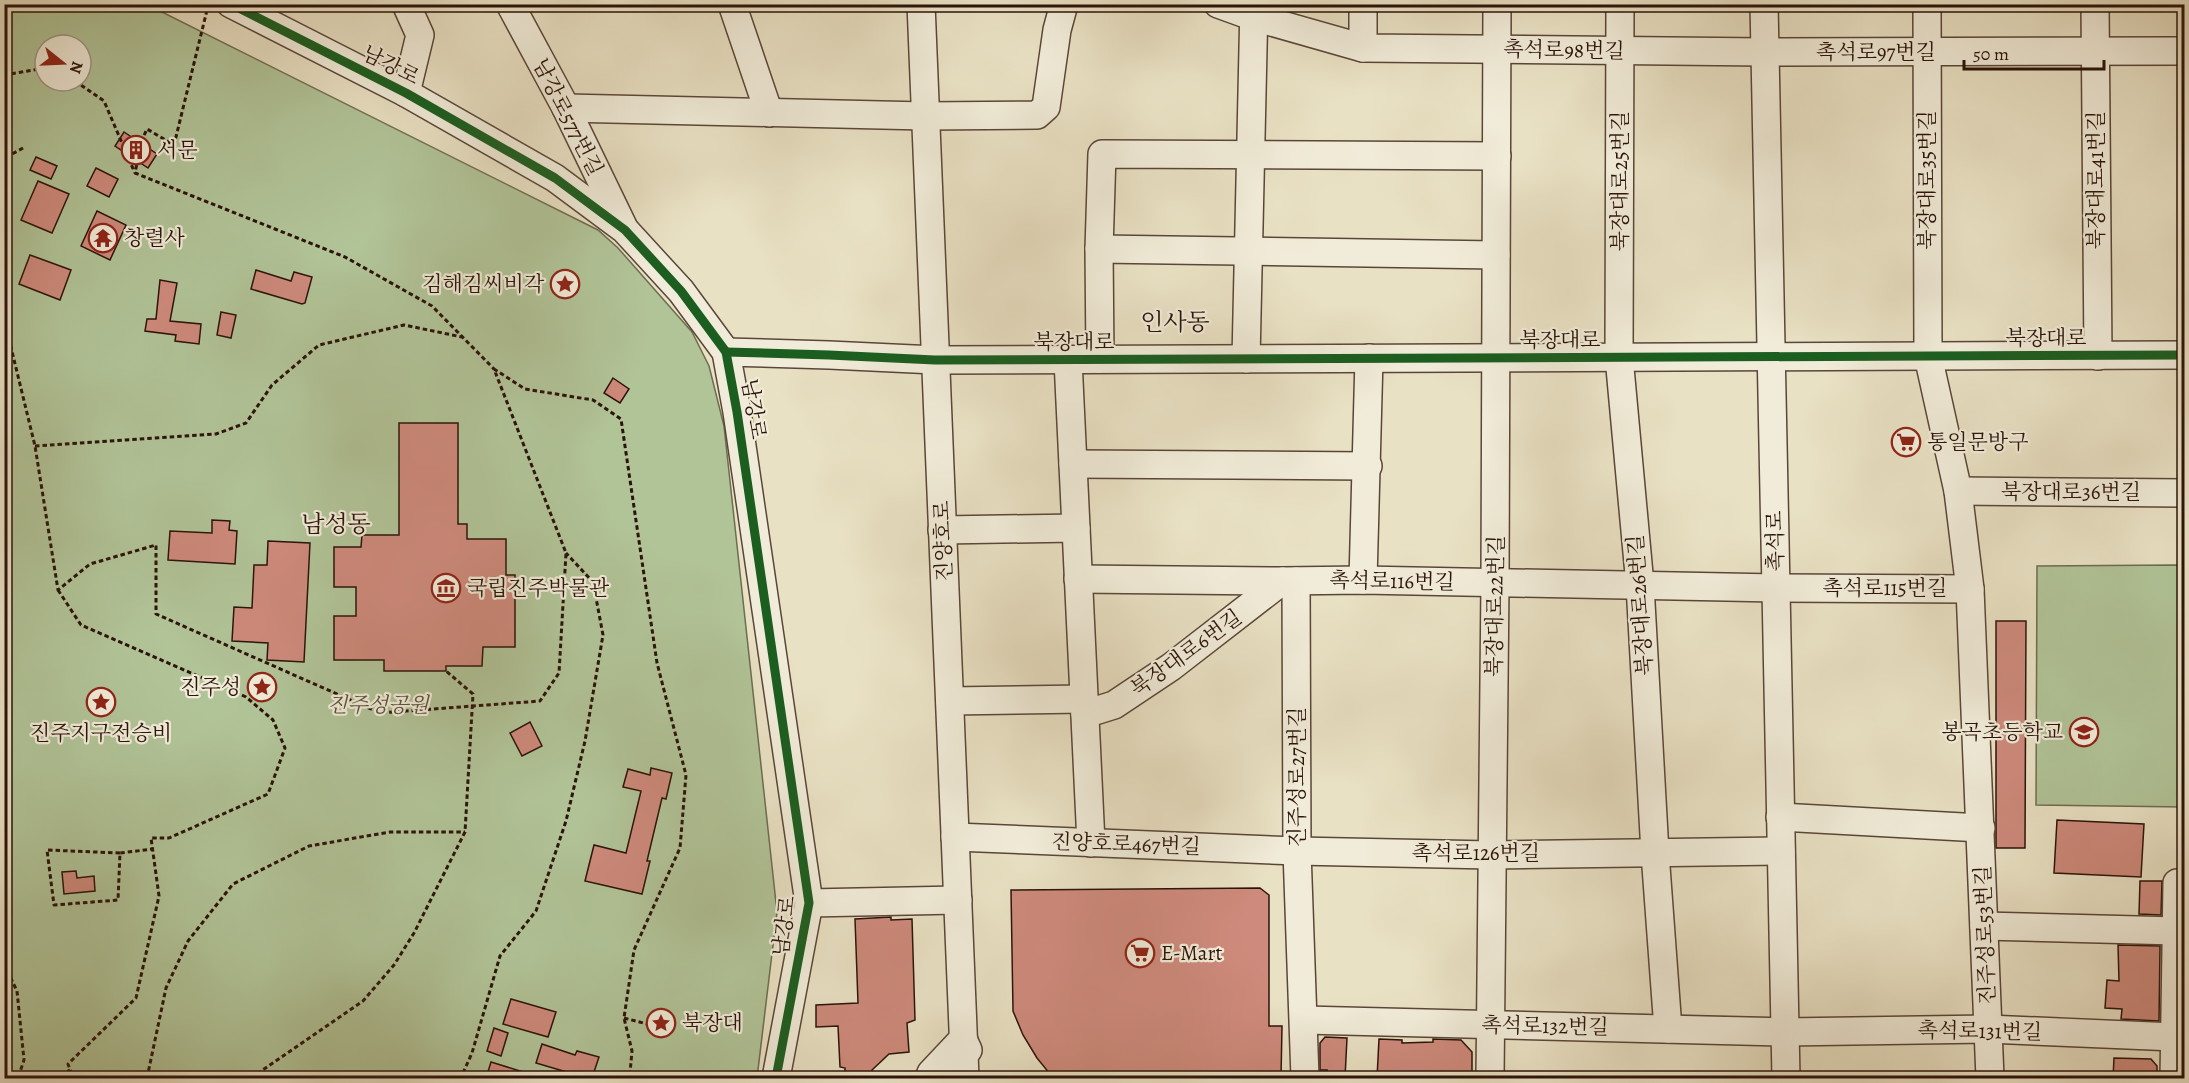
<svg xmlns="http://www.w3.org/2000/svg" width="2189" height="1083" font-family="Alegreya,'Noto Serif KR',serif">
<style>
.green{fill:#b1c498;stroke:#6e6c51;stroke-width:1.5;fill-rule:evenodd}
.building{fill:#ce8a7c;stroke:#2b130a;stroke-width:1.5}
.lines{fill:none;stroke-linecap:round;stroke-linejoin:round}
.minor-casing{stroke:#5a4638;stroke-width:30}
.path{stroke:#2b130a;stroke-width:3;stroke-dasharray:4.5 3;stroke-linecap:butt}
.minor{stroke:#f1ecd9;stroke-width:27}
.cycleway-casing{stroke:#f1ecd9;stroke-width:13}
.cycleway{stroke:#1b5e20;stroke-width:9}
.labels{text-anchor:middle;dominant-baseline:central;stroke-width:4.5;stroke-linejoin:round;paint-order:stroke}
.street-label{font-size:21px;fill:#2b130a;stroke:#f1ecd9}
.poi-label{font-size:21px;fill:#2b130a;stroke:#f1ecd9;text-anchor:start}
.park-label{font-size:21px;font-style:italic;fill:#5a513c;stroke:#f1ecd9}
.quarter-label{font-size:24px;fill:#2b130a;stroke:#f1ecd9}
</style>
<rect width="100%" height="100%" fill="#e9e1c4"/>
<filter id="stains"><feTurbulence type="fractalNoise" baseFrequency=".00333" numOctaves="4"/><feColorMatrix values="0 0 0 0 .2 0 0 0 0 .09 0 0 0 0 .02 0 0 0 .5 -.17"/></filter>
<radialGradient id="worn" r=".72"><stop offset=".6" stop-color="#630" stop-opacity="0"/><stop offset="1" stop-color="#630" stop-opacity=".3"/></radialGradient>
<!-- green -->
<g class="green">
<path d="M5,5H130L154,8L598,230L618,248L692,332L709,366L724,426L777,912L757,1078H5ZM45,45H81V81H45Z"/>
<path d="M2176,565L2184,569V807L2036,805L2037,566Z"/>
</g>
<!-- building -->
<g class="building">
<path d="M124,132L157,154L148,168L115,146Z"/>
<path d="M36,157L57,166L51,179L30,170Z"/>
<path d="M96,168L118,179L109,197L87,186Z"/>
<path d="M38,181L69,194L52,233L21,220Z"/>
<path d="M97,211L126,225L110,260L81,246Z"/>
<path d="M30,255L71,270L60,300L19,284Z"/>
<path d="M256,270L291,281L294,272L312,277L305,303L302,304L251,289Z"/>
<path d="M160,280L177,283L170,321L201,324L199,344L175,341L176,335L145,331L147,319H156Z"/>
<path d="M221,312L236,315L231,338L217,335Z"/>
<path d="M613,378L629,389L620,403L604,393Z"/>
<path d="M399,423H458V524H467V539H506V575H515V647H483L482,666H446V671H384V660H334V616H356V587H334V547H361L362,535H399Z"/>
<path d="M212,520L230,521L229,530L237,531L235,564L168,560L170,531L212,533Z"/>
<path d="M268,541L310,543L304,662L267,660L268,643L232,641L234,607L252,608L254,565H267Z"/>
<path d="M1996,621H2026L2025,848H1996Z"/>
<path d="M530,722L542,746L522,756L510,733Z"/>
<path d="M651,768L672,773L666,799L662,798L647,861H650L642,894L585,881L594,845L626,853L641,791L623,787L628,769L650,775Z"/>
<path d="M2057,820L2144,824L2141,877L2054,873Z"/>
<path d="M76,871L77,878L94,876L95,891L64,894L62,872Z"/>
<path d="M2140,881H2162L2161,915L2139,914Z"/>
<path d="M1260,888L1269,895V1026H1282L1281,1078H1055L1050,1074L1037,1058L1023,1035L1013,1011L1011,890Z"/>
<path d="M891,917V920L912,919L915,1020L907,1023L909,1052L889,1054L872,1070V1078H845V1068L840,1067L838,1026L816,1027V1005L858,1003L855,919Z"/>
<path d="M2118,945L2160,946L2159,1021L2121,1019L2122,1009L2105,1008L2107,980L2119,981Z"/>
<path d="M511,999L556,1012L548,1037L503,1024Z"/>
<path d="M494,1028L508,1033L501,1056L487,1051Z"/>
<path d="M1325,1037L1347,1038L1345,1078L1326,1077L1327,1070H1320V1043Z"/>
<path d="M1379,1039L1402,1040V1043L1433,1042V1039L1461,1040L1472,1052V1078H1377Z"/>
<path d="M542,1044L575,1055L577,1051L599,1057L592,1078H568L570,1073L536,1063Z"/>
<path d="M2114,1058L2151,1059L2157,1066V1078H2113Z"/>
<path d="M491,1062L533,1075V1078H486Z"/>
</g>
<g class="lines">
<!-- minor casing -->
<g class="minor-casing">
<g id="minor">
<path d="M231,4L406,93L555,178L625,230L681,291L726,352L737,412L809,903L776,1078"/>
<path d="M406,4L420,35L406,93"/>
<path d="M510,4L566,108L623,226"/>
<path d="M732,4L769,113"/>
<path d="M921,4L965,1078"/>
<path d="M1218,4L1254,17L1363,48L1765,52L2184,51"/>
<path d="M1620,4L1619,357L1640,585L1655,853L1668,1029"/>
<path d="M1764,4L1786,1078"/>
<path d="M1927,4L1928,356L1958,491L1970,589L1990,1078"/>
<path d="M2095,4L2098,356"/>
<path d="M1363,48V4"/>
<path d="M566,108L925,116L1037,115L1046,107L1057,30L1064,4"/>
<path d="M1099,249L1496,255"/>
<path d="M726,352L829,355L935,360L2184,355"/>
<path d="M1100,359L1099,249L1102,154L1497,156"/>
<path d="M1246,359L1254,4"/>
<path d="M1068,360L1091,843"/>
<path d="M1073,464L1368,466"/>
<path d="M1958,491L2184,493"/>
<path d="M942,530L1076,528"/>
<path d="M1078,579L1282,581L1363,580L1776,588L1970,589"/>
<path d="M1363,580L1369,358"/>
<path d="M1296,581L1297,851L1305,1078"/>
<path d="M950,701L1084,699"/>
<path d="M1085,714L1114,705L1171,667L1282,581"/>
<path d="M1780,817L1981,828"/>
<path d="M955,837L1297,851L1491,855L1781,851"/>
<path d="M809,903L958,900"/>
<path d="M1984,926L2177,931"/>
<path d="M1304,1020L1785,1032L1988,1029L2175,1037"/>
<path d="M929,1078L931,1073L963,1039L968,1050"/>
<path d="M1490,1078L1495,583L1497,4"/>
<path d="M2174,1078L2177,883"/>
</g>
</g>
<!-- path -->
<g class="path">
<path d="M4,75L45,68"/>
<path d="M75,81L104,101L134,171"/>
<path d="M141,142L147,129L174,145L208,6"/>
<path d="M141,143L135,173L345,257L432,306L494,369"/>
<path d="M4,166L12,154L25,147"/>
<path d="M4,324L8,335"/>
<path d="M4,333L8,335L35,446L58,590L90,564L156,545V614L380,713L540,701L559,673L566,553L494,369L525,389L593,400L621,419L657,663L686,775L680,848L634,950L624,1018L632,1051L630,1073L628,1078"/>
<path d="M35,446L216,434L246,423L272,385L319,345L404,325L462,337"/>
<path d="M58,590L81,625L246,697L273,720L285,748L268,794L169,838H151L159,896L136,998L68,1064L73,1078"/>
<path d="M120,853L47,850L54,905L118,900L120,853L153,849"/>
<path d="M4,964L17,991L24,1060L18,1078"/>
<path d="M624,1018L647,1024"/>
<path d="M463,1073L472,1053L500,956L536,911L566,821L585,741L603,635L593,582L566,553"/>
<path d="M54,1078L70,1070"/>
<path d="M147,1078L166,988L188,941L233,884L309,846L390,832H465"/>
<path d="M251,1078L363,1001L394,965L414,933L465,832L473,694L446,671"/>
<path d="M451,1078L463,1073L462,1078"/>
</g>
<!-- minor -->
<use href="#minor" class="minor"/>
<!-- cycleway casing -->
<g class="cycleway-casing">
<g id="cycleway">
<path d="M231,4L406,93L555,178L625,230L681,291L726,352L737,412L809,903L776,1078"/>
<path d="M726,352L829,355L935,360L2184,355"/>
</g>
</g>
<!-- cycleway -->
<use href="#cycleway" class="cycleway"/>
</g>
<!-- icons -->
<defs>
<g id="building-ring" transform="scale(1.5)"><circle r="9.5" fill="#f1ecd9" stroke="#8f2418" stroke-width="1.5"/><path d="M-4-6H4V6H1V3H-1V6H-4ZM-2.5-4.3h1.7v1.8h-1.7ZM.8-4.3h1.7v1.8H.8ZM-2.5-1h1.7V.8h-1.7ZM.8-1h1.7V.8H.8Z" fill="#8f2418"/></g>
<g id="temple-ring" transform="scale(1.5)"><circle r="9.5" fill="#f1ecd9" stroke="#8f2418" stroke-width="1.5"/><path d="M0-6L5-2H3V0L6.5 2.5H4V6H1.5V3h-3V6H-4V2.5H-6.5L-3 0V-2H-5Z" fill="#8f2418"/></g>
<g id="sight-ring" transform="scale(1.5)"><circle r="9.5" fill="#f1ecd9" stroke="#8f2418" stroke-width="1.5"/><path d="M0-6L1.8-2.2L6-1.7L2.9 1.2L3.7 5.4L0 3.3L-3.7 5.4L-2.9 1.2L-6-1.7L-1.8-2.2Z" fill="#8f2418"/></g>
<g id="supermarket-ring" transform="scale(1.5)"><circle r="9.5" fill="#f1ecd9" stroke="#8f2418" stroke-width="1.5"/><path d="M-6-5.5h2.5l.6 2H6L4.5 2H-2.5L-4.4-4H-6ZM-1.5 3.2a1.3 1.3 0 1 0 .1 0ZM3 3.2a1.3 1.3 0 1 0 .1 0Z" fill="#8f2418"/></g>
<g id="museum-ring" transform="scale(1.5)"><circle r="9.5" fill="#f1ecd9" stroke="#8f2418" stroke-width="1.5"/><path d="M0-6L6-3V-2H-6V-3ZM-5-1h2V3h-2ZM-1-1h2V3h-2ZM3-1h2V3H3ZM-6 4H6V6H-6Z" fill="#8f2418"/></g>
<g id="school-ring" transform="scale(1.5)"><circle r="9.5" fill="#f1ecd9" stroke="#8f2418" stroke-width="1.5"/><path d="M0-5L7-2L0 1L-7-2ZM-4 1L0 2.5L4 1V4Q0 6-4 4Z" fill="#8f2418"/></g>
</defs>
<g fill-rule="evenodd">
<use href="#building-ring" x="136" y="150"/>
<use href="#temple-ring" x="103" y="238"/>
<use href="#sight-ring" x="565" y="284"/>
<use href="#supermarket-ring" x="1906" y="442"/>
<use href="#museum-ring" x="446" y="588"/>
<use href="#sight-ring" x="262" y="687"/>
<use href="#sight-ring" x="101" y="702"/>
<use href="#school-ring" x="2084" y="732"/>
<use href="#supermarket-ring" x="1140" y="953"/>
<use href="#sight-ring" x="661" y="1023"/>
</g>
<g class="labels">
<!-- street labels -->
<g class="street-label">
<text transform="translate(1564 50) rotate(1)">촉석로98번길</text>
<text x="1876" y="52">촉석로97번길</text>
<text transform="translate(391 65) rotate(27)">남강로</text>
<text transform="translate(568 117) rotate(63)">남강로577번길</text>
<text transform="translate(1927 180) rotate(-90)">북장대로35번길</text>
<text transform="translate(2096 180) rotate(-90)">북장대로41번길</text>
<text transform="translate(1620 181) rotate(-90)">북장대로25번길</text>
<text x="2046" y="338">북장대로</text>
<text x="1560" y="340">북장대로</text>
<text x="1074" y="342">북장대로</text>
<text transform="translate(754 409) rotate(81)">남강로</text>
<text x="2071" y="492">북장대로36번길</text>
<text transform="translate(943 541) rotate(-92)">진양호로</text>
<text transform="translate(1775 541) rotate(-91)">촉석로</text>
<text transform="translate(1392 581) rotate(1)">촉석로116번길</text>
<text x="1885" y="588">촉석로115번길</text>
<text transform="translate(1640 605) rotate(-94)">북장대로26번길</text>
<text transform="translate(1495 606) rotate(-89)">북장대로22번길</text>
<text transform="translate(1186 653) rotate(-36)">북장대로6번길</text>
<text transform="translate(1297 777) rotate(-90)">진주성로27번길</text>
<text transform="translate(1126 844) rotate(2)">진양호로467번길</text>
<text x="1476" y="853">촉석로126번길</text>
<text transform="translate(784 926) rotate(-83)">남강로</text>
<text transform="translate(1985 935) rotate(-92)">진주성로53번길</text>
<text transform="translate(1545 1026) rotate(1)">촉석로132번길</text>
<text transform="translate(1980 1031) rotate(1)">촉석로131번길</text>
</g>
<!-- poi labels -->
<g class="poi-label">
<text x="157" y="150">서문</text>
<text x="124" y="238">창렬사</text>
<text x="544" y="284" text-anchor="end">김해김씨비각</text>
<text x="1927" y="442">통일문방구</text>
<text x="467" y="588">국립진주박물관</text>
<text x="241" y="687" text-anchor="end">진주성</text>
<text x="2063" y="732" text-anchor="end">봉곡초등학교</text>
<text x="101" y="733" text-anchor="middle">진주지구전승비</text>
<text x="1161" y="953">E-Mart</text>
<text x="682" y="1023">북장대</text>
</g>
<!-- park labels -->
<g class="park-label">
<text x="378" y="705">진주성공원</text>
</g>
<!-- quarter labels -->
<g class="quarter-label">
<text x="1175" y="322">인사동</text>
<text x="336" y="524">남성동</text>
</g>
</g>
<!-- margin -->
<rect width="2189" height="1083" fill="none" stroke="#e9e1c4" stroke-width="24"/>
<rect x="6" y="6" width="2177" height="1071" fill="none" stroke="#2b130a" stroke-width="3"/>
<rect x="12" y="12" width="2165" height="1059" fill="none" stroke="#2b130a" stroke-width="1.5"/>
<!-- north arrow -->
<g transform="translate(63 63) rotate(108)"><circle r="28" fill="#f1ecd9" stroke="#a29586" stroke-width="1.5"/>
<path d="M0-4.5L10 22L0 15L-10 22Z" fill="#8f2418"/>
<text y="-9" font-size="16" font-weight="bold" text-anchor="middle" fill="#2b130a">N</text>
</g>
<!-- scale -->
<path d="M1964 60v9h140v-9" fill="none" stroke="#2b130a" stroke-width="3"/>
<text x="1973" y="60" font-size="18" fill="#2b130a" stroke="#f1ecd9" stroke-width="4.5" paint-order="stroke">50 m</text>
<rect width="100%" height="100%" filter="url(#stains)"/>
<rect width="100%" height="100%" fill="url(#worn)"/>
</svg>
